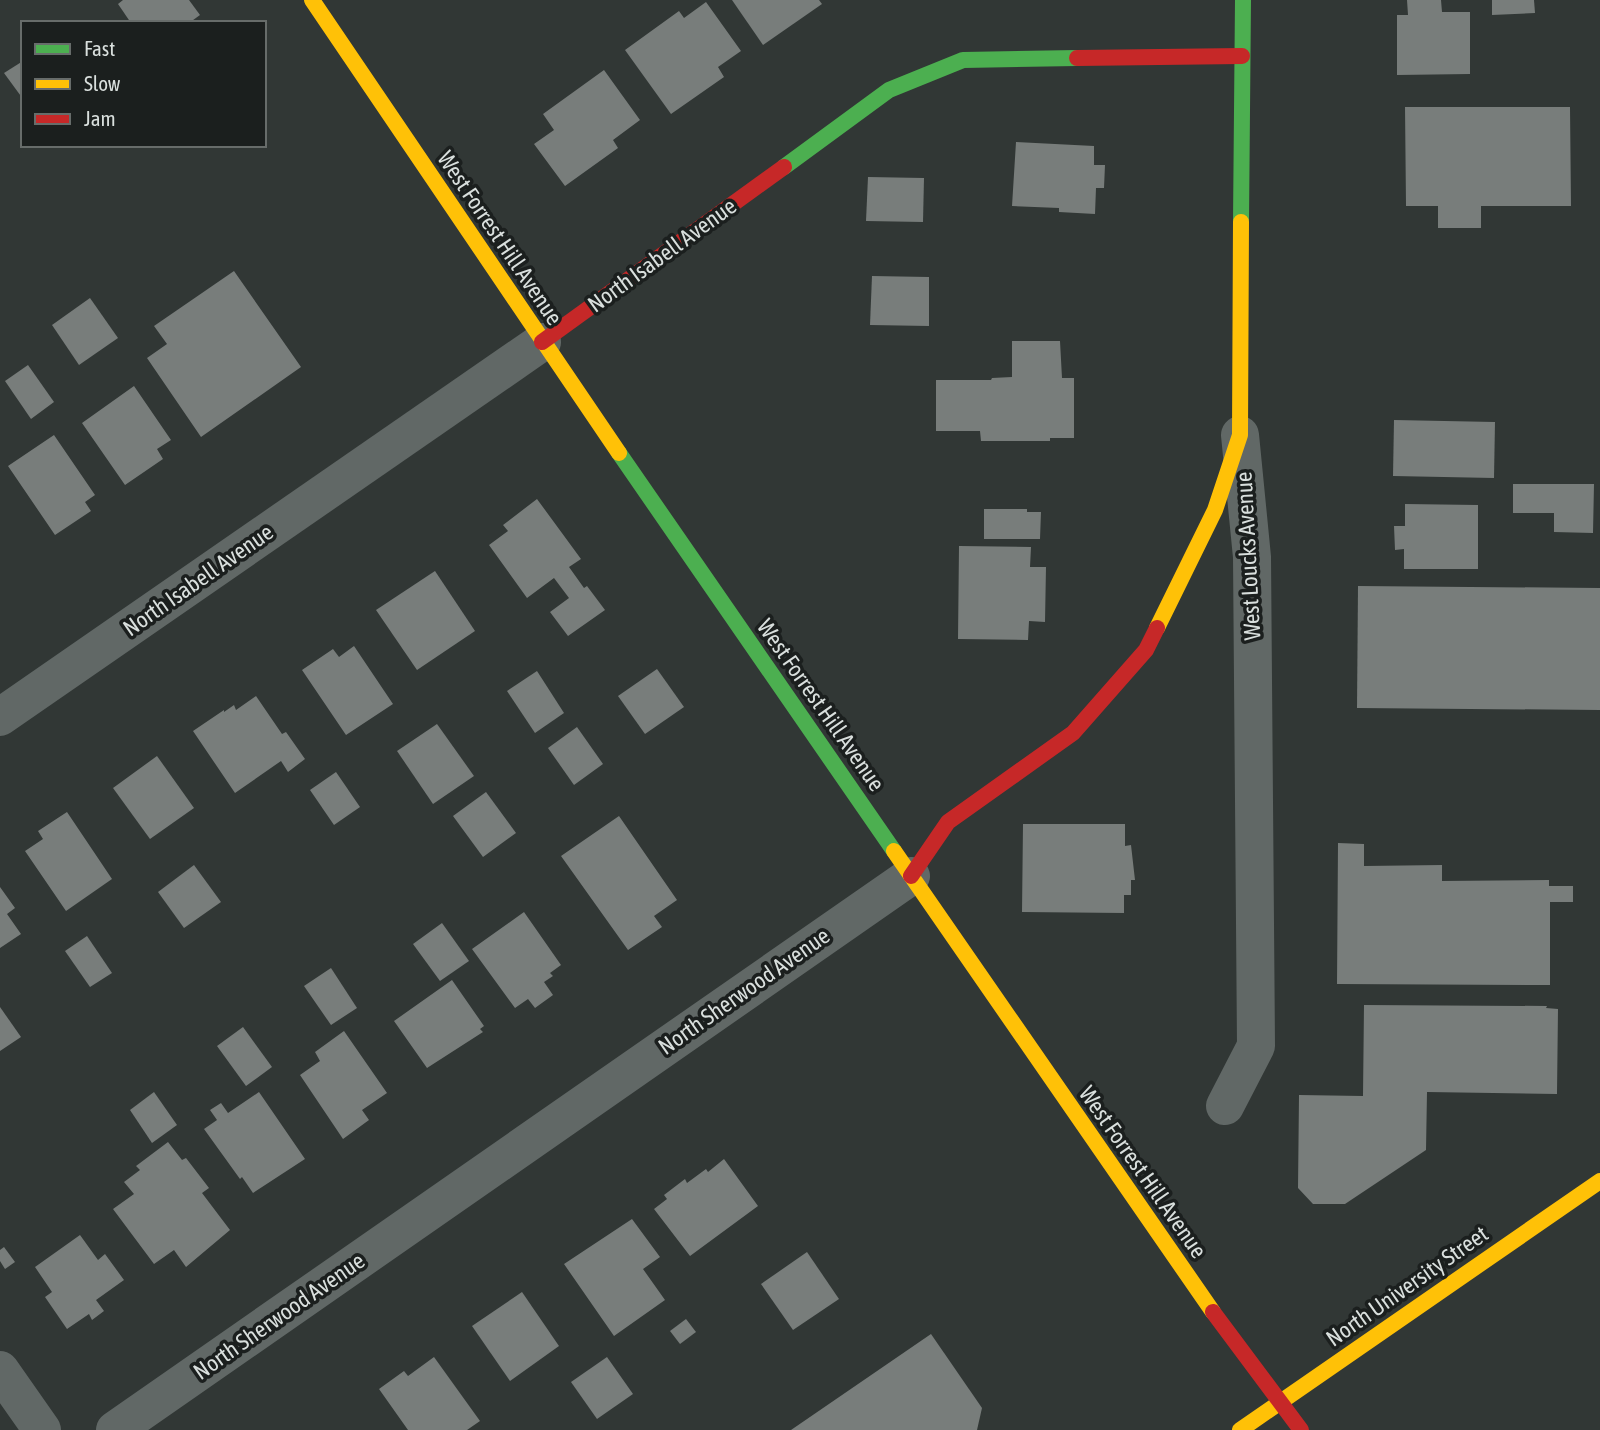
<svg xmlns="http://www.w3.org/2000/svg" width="1600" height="1430" font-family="'Asap Condensed',sans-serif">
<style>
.building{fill:#787d7b}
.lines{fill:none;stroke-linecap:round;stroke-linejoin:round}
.street{stroke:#616866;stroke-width:38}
.fast{stroke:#4caf50;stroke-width:16}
.slow{stroke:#ffc107;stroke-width:16}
.jam{stroke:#c62828;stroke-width:16}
.labels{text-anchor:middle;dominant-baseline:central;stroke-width:7;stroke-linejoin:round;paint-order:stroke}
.street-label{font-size:23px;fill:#d9dfdd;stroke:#1b1f1e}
</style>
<rect width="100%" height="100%" fill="#313735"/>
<!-- building -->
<g class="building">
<path d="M123,0H189L200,15L189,23H131L118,4Z"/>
<path d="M732,0H819L822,4L763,45Z"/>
<path d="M1407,0H1441L1442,12H1470V74L1397,75V15H1408Z"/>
<path d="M1492,0H1534L1535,13L1492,15Z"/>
<path d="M706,2L741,51L718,67L724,77L671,114L625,50L679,11L684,18Z"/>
<path d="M23,61V99L4,73Z"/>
<path d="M604,70L640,120L613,140L618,148L565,186L534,144L554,130L543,114Z"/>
<path d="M1405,107H1570L1571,206H1481V228H1438V206H1406Z"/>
<path d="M1016,142L1094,146V165H1105L1104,188H1096L1095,214L1059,212V208L1012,206Z"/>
<path d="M868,177L924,178L923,222L866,221Z"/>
<path d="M234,271L301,367L201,437L147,358L167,344L154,326Z"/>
<path d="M872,276L929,277V326L870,325Z"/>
<path d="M90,298L118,338L79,365L52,325Z"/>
<path d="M1012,341H1060L1062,378H1074V438H1050V441H981L980,431H936V380H991L992,378L1012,377Z"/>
<path d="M28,365L54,402L31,419L5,381Z"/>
<path d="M134,386L171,440L157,449L163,459L125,485L82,423Z"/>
<path d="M1394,420L1495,422L1494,478L1393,476Z"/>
<path d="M54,435L95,495L85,502L91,511L55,535L8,466Z"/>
<path d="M1513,484H1594L1593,533L1554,532V513H1513Z"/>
<path d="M537,499L581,559L569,567L584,588L587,586L605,610L568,636L550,612L569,598L554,578L527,598L489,545L508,531L503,525Z"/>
<path d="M1405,504L1478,505V569H1404V549L1395,550L1394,526H1405Z"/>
<path d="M984,509H1027V512H1041L1040,539H984Z"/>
<path d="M959,546L1031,547L1030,567H1046L1045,622L1029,621L1028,640L958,639Z"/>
<path d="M435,571L475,631L417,670L376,610Z"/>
<path d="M1358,586L1600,588V710L1357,708Z"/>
<path d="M354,646L393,704L346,735L302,670L333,649L339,657Z"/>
<path d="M657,669L684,707L645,734L618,696Z"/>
<path d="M537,671L564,713L535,733L507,691Z"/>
<path d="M256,696L282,734L286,732L305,759L288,772L281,761L235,793L193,731L224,710V712L234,705L236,710Z"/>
<path d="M437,724L474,776L433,804L397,751Z"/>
<path d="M577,727L603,764L574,785L548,748Z"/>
<path d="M157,756L194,808L150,839L113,788Z"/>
<path d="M336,772L360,807L334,825L310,790Z"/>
<path d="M486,792L516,833L483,857L453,816Z"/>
<path d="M67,812L112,879L66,911L25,851L43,839L38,831Z"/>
<path d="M619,816L677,900L654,916L662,927L628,950L561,856Z"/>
<path d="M1023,824H1125V846L1131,845L1135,880H1131V895H1124V913L1022,912Z"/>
<path d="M1338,843L1364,844V866L1442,865V881L1549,880V886H1573V902H1550V985L1337,984Z"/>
<path d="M194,865L221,902L184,928L158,892Z"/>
<path d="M0,887L15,908L7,914L21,934L0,948Z"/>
<path d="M524,912L561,965L550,973L553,976L544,982L553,995L535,1008L528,999L515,1008L472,949Z"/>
<path d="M442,923L469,961L440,981L413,944Z"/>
<path d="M87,936L112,973L90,987L65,951Z"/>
<path d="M331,968L357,1008L331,1025L304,986Z"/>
<path d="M452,980L484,1026L480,1029L483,1032L427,1068L394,1021Z"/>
<path d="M1364,1005L1547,1006L1546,1008L1558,1009L1557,1094L1427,1092L1426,1150L1345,1204H1313L1298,1188L1299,1095L1363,1096Z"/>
<path d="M0,1007L21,1037L0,1051Z"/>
<path d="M243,1027L272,1067L246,1086L217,1046Z"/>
<path d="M344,1031L387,1093L362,1110L369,1120L343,1139L300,1075L320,1061L315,1052Z"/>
<path d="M154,1092L177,1125L152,1143L130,1110Z"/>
<path d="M259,1092L305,1159L253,1193L242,1177L240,1179L204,1129L217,1120L210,1110L221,1103L228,1113Z"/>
<path d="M168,1142L182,1160L186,1158L209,1188L202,1193L230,1230L186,1267L174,1250L154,1264L113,1209L134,1194L124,1182L140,1170L136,1166Z"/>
<path d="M724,1159L758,1206L690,1256L654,1209L667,1199L664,1195L685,1179L687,1183L706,1169L708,1172Z"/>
<path d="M632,1219L660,1257L643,1269L665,1300L614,1336L564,1264Z"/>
<path d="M80,1235L98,1260L105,1254L124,1280L96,1300L104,1311L92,1320L89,1314L67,1329L45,1297L52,1292L35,1267Z"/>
<path d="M4,1247L15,1262L5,1269L0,1261V1250Z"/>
<path d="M807,1252L839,1299L793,1330L761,1284Z"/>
<path d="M522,1292L559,1346L510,1381L472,1326Z"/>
<path d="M686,1319L696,1332L680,1344L670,1331Z"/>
<path d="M931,1334L982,1408L977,1430H791Z"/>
<path d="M434,1357L480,1421L467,1430H408L379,1389L404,1371L408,1376Z"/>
<path d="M607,1357L633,1394L597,1419L571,1382Z"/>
</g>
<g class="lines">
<!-- street -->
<g class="street">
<path d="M0,717L542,342"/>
<path d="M1225,1106L1256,1046L1252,557L1240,435"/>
<path d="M0,1370L42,1430"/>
<path d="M115,1430L911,876"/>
</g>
<!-- fast -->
<g class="fast">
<path d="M784,167L889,90L963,60L1077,58"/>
<path d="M1241,222L1243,0"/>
<path d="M619,453L894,851"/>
</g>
<!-- slow -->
<g class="slow">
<path d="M312,0L619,453"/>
<path d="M1157,628L1215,510L1240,435L1241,222"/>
<path d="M894,851L1213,1312"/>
<path d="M1240,1430L1600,1181"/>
</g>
<!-- jam -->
<g class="jam">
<path d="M1077,58L1242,56"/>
<path d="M542,342L784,167"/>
<path d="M911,876L948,822L1073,733L1146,650L1157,628"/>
<path d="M1213,1312L1301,1430"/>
</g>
</g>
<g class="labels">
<!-- street labels -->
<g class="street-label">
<text transform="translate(500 238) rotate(56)">West Forrest Hill Avenue</text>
<text transform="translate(662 255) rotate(-36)">North Isabell Avenue</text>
<text transform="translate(1248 556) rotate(-93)">West Loucks Avenue</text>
<text transform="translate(198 580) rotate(-35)">North Isabell Avenue</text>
<text transform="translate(821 705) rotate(55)">West Forrest Hill Avenue</text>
<text transform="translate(744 991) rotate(-35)">North Sherwood Avenue</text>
<text transform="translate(1143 1172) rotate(55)">West Forrest Hill Avenue</text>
<text transform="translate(1407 1286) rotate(-35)">North University Street</text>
<text transform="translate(279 1316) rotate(-35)">North Sherwood Avenue</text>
</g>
</g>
<!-- legend -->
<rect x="21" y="21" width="245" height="126" fill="#1b1f1e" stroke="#676c6a" stroke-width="2"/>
<rect x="35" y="44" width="35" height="10" fill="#4caf50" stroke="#676c6a" stroke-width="2"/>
<text x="84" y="56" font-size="21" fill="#d9dfdd">Fast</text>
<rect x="35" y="79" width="35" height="10" fill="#ffc107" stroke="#676c6a" stroke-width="2"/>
<text x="84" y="91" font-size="21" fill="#d9dfdd">Slow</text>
<rect x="35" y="114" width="35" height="10" fill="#c62828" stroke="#676c6a" stroke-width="2"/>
<text x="84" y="126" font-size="21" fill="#d9dfdd">Jam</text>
</svg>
